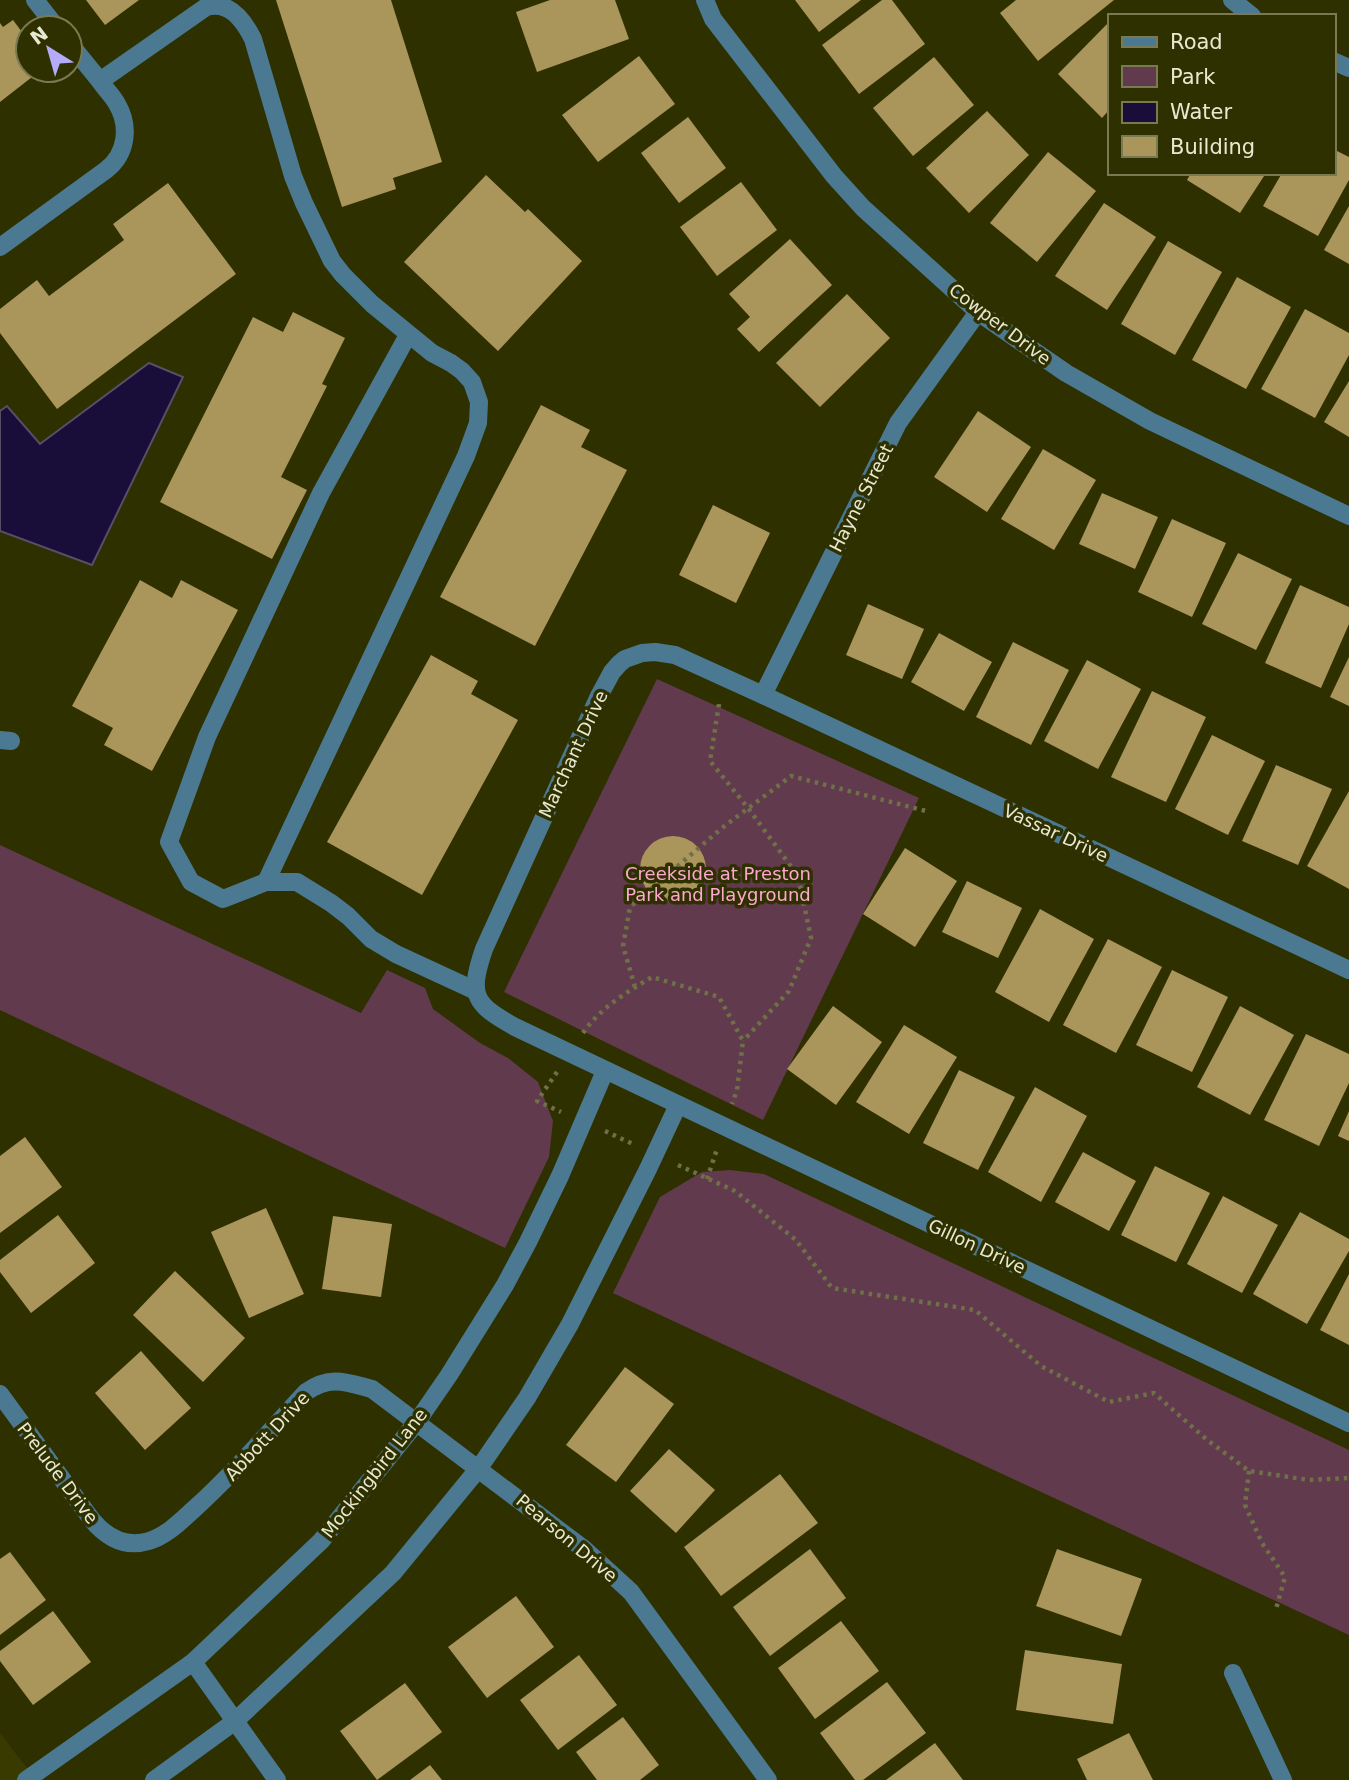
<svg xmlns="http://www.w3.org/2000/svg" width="1349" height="1780" font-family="'DejaVu Sans',sans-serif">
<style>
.built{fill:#393a00}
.green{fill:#613a4d}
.water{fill:#190d39;stroke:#574f67;stroke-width:2}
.building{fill:#aa955b}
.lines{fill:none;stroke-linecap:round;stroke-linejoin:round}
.path{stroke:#6f7048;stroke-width:4.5;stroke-dasharray:3.5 5;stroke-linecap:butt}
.minor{stroke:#4a7991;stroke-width:18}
.labels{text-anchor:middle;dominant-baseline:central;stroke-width:7;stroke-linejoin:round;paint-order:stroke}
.street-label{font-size:18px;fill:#e8e9d1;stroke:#2f3000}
.park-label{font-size:18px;fill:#fda8d0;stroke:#2f3000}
</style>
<rect width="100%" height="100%" fill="#2f3000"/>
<!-- built -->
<path class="built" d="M0,1733L36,1780H0Z"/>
<!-- green -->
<g class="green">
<path d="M657,679L919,798L763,1120L504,992Z"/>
<path d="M0,845L361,1013L387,970L425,988L433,1009L480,1043L508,1058L538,1082L553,1121L549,1157L505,1248L0,1010Z"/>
<path d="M730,1170L764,1174L1349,1450V1635L613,1293L660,1197L702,1172Z"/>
</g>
<!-- water -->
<path class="water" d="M149,363L183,377L92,565L0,531V411L7,406L40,444Z"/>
<!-- building -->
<g class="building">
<path d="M86,0H139L105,25Z"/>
<path d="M276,0H391L442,162L393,178L396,189L342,207Z"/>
<path d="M550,0H615L629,39L537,72L516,12Z"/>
<path d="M795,0H861L819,32Z"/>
<path d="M882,0H892L925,44L859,94L822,45Z"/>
<path d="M1016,0H1114L1038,61L1000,13Z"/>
<path d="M13,20L28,40V70H41L0,102V23L3,27Z"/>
<path d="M1109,22V110L1102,118L1058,74Z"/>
<path d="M639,56L675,104L598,162L562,115Z"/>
<path d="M934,57L974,105L913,156L873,108Z"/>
<path d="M987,111L1029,155L969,213L926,168Z"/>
<path d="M688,117L726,168L679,203L641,153Z"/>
<path d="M1333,149L1349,157V180L1318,236L1263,206L1282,173H1333Z"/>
<path d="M1048,152L1096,191L1037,262L990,223Z"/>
<path d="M1191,173H1266L1240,213L1187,180Z"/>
<path d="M486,175L525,212L528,209L582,261L498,351L404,262Z"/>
<path d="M741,182L777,230L717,276L680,227Z"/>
<path d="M168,183L236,274L57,409L0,333V309L37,280L49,296L124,240L113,224Z"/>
<path d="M1104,203L1156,237L1107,310L1055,276Z"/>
<path d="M1349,206V264L1324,250Z"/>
<path d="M790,239L832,285L759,352L737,329L750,317L729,294Z"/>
<path d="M1168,241L1222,272L1175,355L1121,324Z"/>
<path d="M1237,277L1291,307L1246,389L1192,360Z"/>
<path d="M847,294L890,338L820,407L776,363Z"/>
<path d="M1305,309L1349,333V355L1315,418L1261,389Z"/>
<path d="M293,312L345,338L322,384L327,386L281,477L307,490L272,559L160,502L253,317L283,332Z"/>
<path d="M1349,381V437L1324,422Z"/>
<path d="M541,405L590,430L581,447L627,470L535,646L440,597Z"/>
<path d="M978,411L1031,447L987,512L934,477Z"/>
<path d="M1043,449L1096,480L1054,550L1001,519Z"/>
<path d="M1102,493L1158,517L1135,569L1079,544Z"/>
<path d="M713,505L770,533L736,603L679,575Z"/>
<path d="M1172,519L1226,543L1192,617L1138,592Z"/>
<path d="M1238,553L1292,579L1256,650L1202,624Z"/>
<path d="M140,580L172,598L181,580L238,610L152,771L104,745L113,728L72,706Z"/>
<path d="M1300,585L1349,607V624L1321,688L1265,663Z"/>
<path d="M868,604L924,629L902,679L846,655Z"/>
<path d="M939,633L992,662L964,711L911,682Z"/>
<path d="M1013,642L1069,670L1031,745L976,717Z"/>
<path d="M431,655L478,681L471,694L518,720L422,895L327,842Z"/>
<path d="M1349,657V706L1330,697Z"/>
<path d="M1087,660L1141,689L1098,769L1044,741Z"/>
<path d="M1152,691L1206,717L1166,802L1111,777Z"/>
<path d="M1212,735L1265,761L1228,835L1175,809Z"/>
<path d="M1276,765L1332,789L1298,865L1242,841Z"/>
<path d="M1349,791V889L1307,866Z"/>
<circle cx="673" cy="869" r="33"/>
<path d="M905,848L957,881L915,947L863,914Z"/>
<path d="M967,881L1022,908L998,958L942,932Z"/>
<path d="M1040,909L1094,939L1049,1022L995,992Z"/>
<path d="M1108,939L1162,967L1116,1053L1063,1025Z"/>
<path d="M1172,970L1228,997L1192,1072L1136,1045Z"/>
<path d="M833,1006L882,1042L836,1105L787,1069Z"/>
<path d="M1240,1006L1294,1035L1250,1115L1197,1087Z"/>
<path d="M904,1025L957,1057L909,1134L856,1102Z"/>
<path d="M1306,1034L1349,1054V1083L1319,1146L1264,1120Z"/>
<path d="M959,1070L1015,1097L978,1170L923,1143Z"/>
<path d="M1035,1087L1087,1116L1041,1202L988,1172Z"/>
<path d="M1349,1111V1141L1338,1136Z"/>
<path d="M25,1137L62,1187L0,1233V1156Z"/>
<path d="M1083,1152L1136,1181L1109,1231L1055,1202Z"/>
<path d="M1155,1166L1210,1193L1176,1262L1121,1235Z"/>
<path d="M1223,1196L1278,1225L1242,1293L1187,1264Z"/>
<path d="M266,1208L304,1294L249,1318L211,1232Z"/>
<path d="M1300,1212L1349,1239V1251L1307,1324L1253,1294Z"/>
<path d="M58,1215L95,1263L31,1313L0,1272V1260Z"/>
<path d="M333,1216L392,1224L381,1297L322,1289Z"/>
<path d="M175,1271L245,1338L203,1382L133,1315Z"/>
<path d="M1349,1274V1345L1320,1330Z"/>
<path d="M141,1351L191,1408L145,1450L95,1393Z"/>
<path d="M625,1367L674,1404L616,1482L566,1445Z"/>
<path d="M669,1449L715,1490L676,1533L630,1491Z"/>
<path d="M780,1474L818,1523L721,1596L684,1547Z"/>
<path d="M810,1549L846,1598L770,1656L733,1607Z"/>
<path d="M1057,1549L1142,1579L1121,1636L1036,1606Z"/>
<path d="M10,1552L46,1600L0,1635V1559Z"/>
<path d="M516,1596L554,1647L487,1698L448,1647Z"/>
<path d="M53,1611L91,1662L33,1705L0,1661V1651Z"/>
<path d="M841,1621L879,1671L815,1719L778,1668Z"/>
<path d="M1025,1650L1122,1664L1113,1724L1016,1710Z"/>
<path d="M579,1655L617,1705L558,1750L520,1700Z"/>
<path d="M887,1682L926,1733L863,1780H855L820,1733Z"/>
<path d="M405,1683L442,1732L377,1780L340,1731Z"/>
<path d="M623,1717L659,1765L640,1780H597L576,1752Z"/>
<path d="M1129,1733L1153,1780H1087L1077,1759Z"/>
<path d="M935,1743L963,1780H886Z"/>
<path d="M430,1765L442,1780H410Z"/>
</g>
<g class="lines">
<!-- path -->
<g class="path">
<path d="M719,704L710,761L748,808L798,876L811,938L789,991L743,1041"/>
<path d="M635,987L623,946L630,907L722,828L791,776L926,811"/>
<path d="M583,1033C600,1008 627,992 652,977L719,997L743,1041L737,1090L732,1104"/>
<path d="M557,1072L537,1101L561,1112"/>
<path d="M605,1131L635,1145"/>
<path d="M678,1165L735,1191L796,1240L832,1288L975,1310L1041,1366L1109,1402L1154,1393L1206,1439L1249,1471L1309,1480L1349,1478"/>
<path d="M707,1179L717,1149"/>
<path d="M1249,1471L1245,1505L1262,1543L1285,1577L1276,1609"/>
</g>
<!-- minor -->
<g class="minor">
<path d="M35,0L57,28"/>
<path d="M705,0L713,19L834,176L863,208L978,312L1066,373L1150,421L1349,516"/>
<path d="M1232,0L1252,16"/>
<path d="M70,44L100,81"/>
<path d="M1333,61L1349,68"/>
<path d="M0,247L106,170C127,154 130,126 117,104C113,96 105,89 100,81L206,7C230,0 244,21 253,39L293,176L304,203L332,261L343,275L372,304L432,353L451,363L462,371L472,382L479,402L478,423L466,456L266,882H297L331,903L348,916L371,939L396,954L476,991"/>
<path d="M763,695L898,423L978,312"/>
<path d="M0,740L11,741"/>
<path d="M266,882L223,899L191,882L169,842L207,737L321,493L408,335"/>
<path d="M1349,970L763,695L675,655L655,652L642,653L625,659L619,664L612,672L599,696L484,949C468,996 474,1004 515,1027L1349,1423"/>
<path d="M0,1394L92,1520C107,1538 126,1548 149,1541C166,1536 181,1521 193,1510C234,1473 269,1432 306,1392C330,1375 346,1382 372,1389L584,1549L631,1592L768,1780"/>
<path d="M193,1662L277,1780"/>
<path d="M1233,1673L1283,1780"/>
<path d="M26,1780L193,1662L321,1541L416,1423L449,1375L505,1285L528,1242L560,1176L605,1071"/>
<path d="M154,1780L234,1722L393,1573L479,1468L527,1398L570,1324L648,1169L678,1105"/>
</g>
</g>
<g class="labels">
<!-- street labels -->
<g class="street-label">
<text transform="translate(1000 324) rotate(37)">Cowper Drive</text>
<text transform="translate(861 498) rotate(-63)">Hayne Street</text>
<text transform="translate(573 754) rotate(-65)">Marchant Drive</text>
<text transform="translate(1056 833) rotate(25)">Vassar Drive</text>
<text transform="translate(977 1246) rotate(25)">Gillon Drive</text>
<text transform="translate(267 1436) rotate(-47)">Abbott Drive</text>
<text transform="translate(58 1473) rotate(53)">Prelude Drive</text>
<text transform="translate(374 1473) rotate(-52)">Mockingbird Lane</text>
<text transform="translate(567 1538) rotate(40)">Pearson Drive</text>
</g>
<!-- park labels -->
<g class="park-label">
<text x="718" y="873">Creekside at Preston<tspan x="718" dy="21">Park and Playground</tspan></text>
</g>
</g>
<!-- legend -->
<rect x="1108" y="14" width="228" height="161" fill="#2f3000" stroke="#797a54" stroke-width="2"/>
<rect x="1122" y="37" width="35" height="10" fill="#4a7991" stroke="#797a54" stroke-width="2"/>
<text x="1170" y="49" font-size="21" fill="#e8e9d1">Road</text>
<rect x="1122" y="66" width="35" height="21" fill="#613a4d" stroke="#797a54" stroke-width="2"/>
<text x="1170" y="84" font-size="21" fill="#e8e9d1">Park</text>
<rect x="1122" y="102" width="35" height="21" fill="#190d39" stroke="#797a54" stroke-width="2"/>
<text x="1170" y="119" font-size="21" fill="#e8e9d1">Water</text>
<rect x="1122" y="136" width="35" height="21" fill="#aa955b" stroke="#797a54" stroke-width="2"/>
<text x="1170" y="154" font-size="21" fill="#e8e9d1">Building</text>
<!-- north arrow -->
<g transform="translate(49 49) rotate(323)"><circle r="33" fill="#2f3000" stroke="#797a54" stroke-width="2"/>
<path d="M0-5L12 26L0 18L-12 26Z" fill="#b6abf8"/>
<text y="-10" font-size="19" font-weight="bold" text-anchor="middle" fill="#e8e9d1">N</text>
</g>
</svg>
